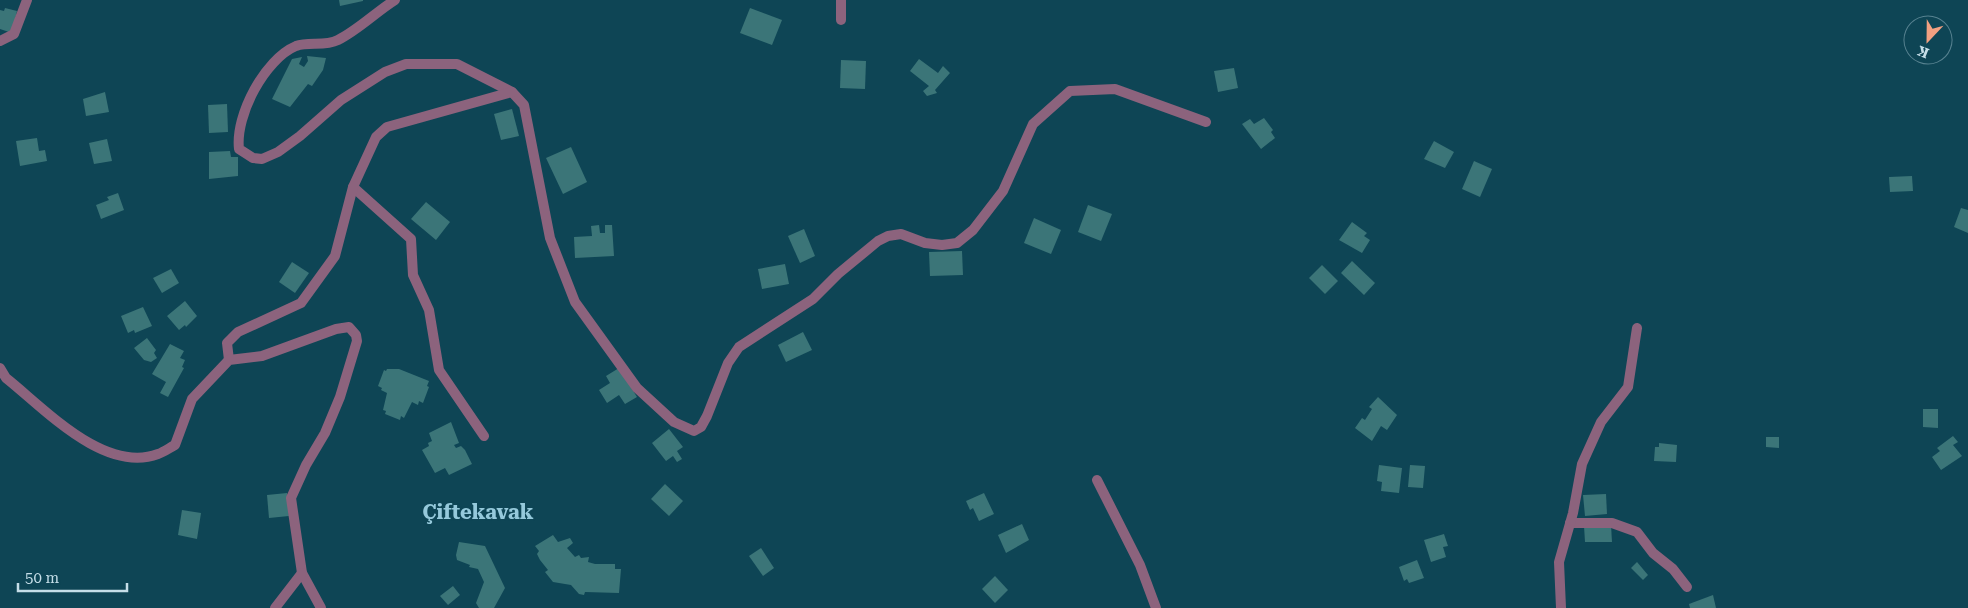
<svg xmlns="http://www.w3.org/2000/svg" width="1968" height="608" font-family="'Roboto Serif',serif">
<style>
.building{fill:#3b7578}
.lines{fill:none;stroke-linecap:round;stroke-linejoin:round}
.minor{stroke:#8c637d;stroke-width:10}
.labels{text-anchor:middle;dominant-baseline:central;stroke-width:4;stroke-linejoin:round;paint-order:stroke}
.district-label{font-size:20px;font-weight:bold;fill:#95c9db;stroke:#0e4555}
</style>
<rect width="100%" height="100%" fill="#0e4555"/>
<!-- building -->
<g class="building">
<path d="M339,0H363V1L340,6Z"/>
<path d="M5,8L17,11L12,33L0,29V10L4,11Z"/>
<path d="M750,8L782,20L772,45L740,33Z"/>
<path d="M307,56L326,58L323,70L312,86L308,84L290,107L272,99L292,59L302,57L299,64L304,67L308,61Z"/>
<path d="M919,59L938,73L943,66L950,73L935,90L937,93L927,96L923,91L929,86L910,71Z"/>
<path d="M841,60L866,61L865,89L840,88Z"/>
<path d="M1234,68L1238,88L1218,92L1214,71Z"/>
<path d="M105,92L109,112L86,116L83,99Z"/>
<path d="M227,104L228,132L209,133L208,105Z"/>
<path d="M512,109L519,136L501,140L494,114Z"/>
<path d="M1264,118L1273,130L1271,132L1275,138L1261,149L1242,124L1250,119L1254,124Z"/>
<path d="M37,138L39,151L45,150L47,161L20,166L16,141Z"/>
<path d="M107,139L112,161L94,164L89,143Z"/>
<path d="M1434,141L1454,152L1445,168L1424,159Z"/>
<path d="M571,147L587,182L563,194L546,158Z"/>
<path d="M230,151L231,157H238V176L209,179V152Z"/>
<path d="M1474,161L1492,169L1480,197L1462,189Z"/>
<path d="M1912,176L1913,191L1890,192L1889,177Z"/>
<path d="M118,193L124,210L101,219L96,205L109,200L107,197Z"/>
<path d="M426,202L450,222L436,240L411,219Z"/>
<path d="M1088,205L1112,214L1101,241L1078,232Z"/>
<path d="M1961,208L1968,210V233L1954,227Z"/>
<path d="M1034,218L1061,230L1051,254L1024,243Z"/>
<path d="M1352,222L1367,233L1364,236L1370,240L1362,253L1339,240Z"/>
<path d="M599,225L600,233H605V225H612L614,256L575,258L574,237L592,236L591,226Z"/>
<path d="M804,229L815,256L800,263L788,236Z"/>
<path d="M962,251L963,275L930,276L929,252Z"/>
<path d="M1352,261L1375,283L1364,295L1341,273Z"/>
<path d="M292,262L309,273L295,293L279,282Z"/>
<path d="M785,264L789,284L762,289L758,269Z"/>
<path d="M1322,265L1338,281L1325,294L1309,278Z"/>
<path d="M171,269L179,283L162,293L153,278Z"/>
<path d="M185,301L197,316L186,327L185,325L179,330L167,316Z"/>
<path d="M143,307L152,326L135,333L134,330L128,333L121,316Z"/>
<path d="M803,332L812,350L786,362L778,345Z"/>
<path d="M147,338L156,350L154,353L157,358L151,362L144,360L134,348Z"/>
<path d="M170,344L184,351L180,358L185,360L182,367L184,368L168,397L160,393L166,382L152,374Z"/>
<path d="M619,368L637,397L625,404L619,395L607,403L599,390L610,383L606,376Z"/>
<path d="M387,369H399L429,381L427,386L429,387L423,403L419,401L418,405L412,402L404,418L401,416L400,420L385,414L386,411L383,410L387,393L381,390L382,388L378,386L384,370L386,371Z"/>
<path d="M1378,397L1397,415L1387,430L1381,426L1372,441L1355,428L1362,418L1365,420L1372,409L1369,407Z"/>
<path d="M1923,409H1938V428L1923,427Z"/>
<path d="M451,422L459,443L454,445L456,448L461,446L465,450L472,464L449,475L445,468L435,473L422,450L429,446L428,443L432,441L429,433Z"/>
<path d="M669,429L683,447L677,451L682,459L677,462L673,456L666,461L652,443Z"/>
<path d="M1953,436L1958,442L1953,445L1962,456L1941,470L1932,457L1940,451L1937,448Z"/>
<path d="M1766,437H1779V448L1766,447Z"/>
<path d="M1659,443L1677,445L1676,462L1654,461L1655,447H1659Z"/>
<path d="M1379,465L1402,468L1399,493L1381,491L1382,482L1377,481Z"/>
<path d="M1410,465L1425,466L1423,488L1408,487Z"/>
<path d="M665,484L683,501L669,516L651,499Z"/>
<path d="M287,493L289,516L269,518L267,495Z"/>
<path d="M984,493L994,514L979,521L973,508L970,510L966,501Z"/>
<path d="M1606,494L1607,514L1585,516L1583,495Z"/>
<path d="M182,510L201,513L197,539L178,535Z"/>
<path d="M1022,524L1029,540L1006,553L998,535Z"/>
<path d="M1611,525L1612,542H1585L1584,526Z"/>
<path d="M1444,534L1448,546L1443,547L1446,557L1431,562L1424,540Z"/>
<path d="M553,535L558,542L570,538L573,543L567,548L575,557L579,555L581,558L589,557L588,562L595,564H615V569H621L619,593L585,592L584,595L579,594L571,585L553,582L545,572L548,570L540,560L537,554L539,551L535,546Z"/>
<path d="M459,542L485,546L505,588L494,608H479L476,603L484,582L478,569L469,567L470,565L457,560L456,555Z"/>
<path d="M761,548L774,568L763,576L749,556Z"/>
<path d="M1417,560L1424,578L1409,583L1407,579L1404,581L1399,567Z"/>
<path d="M1637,562L1648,575L1643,580L1631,568Z"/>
<path d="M995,576L1008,590L995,603L982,589Z"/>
<path d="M453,586L460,595L448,605L440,596Z"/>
<path d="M1713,595L1716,608H1690L1689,604Z"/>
</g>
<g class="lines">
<!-- minor -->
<g class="minor">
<path d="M395,0C376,12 358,30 338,40C324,47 309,41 296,46C265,59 235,115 239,149L253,158L262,159L278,152L300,136L341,100L385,72L406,64H457L512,92L524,105L550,238L575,302L637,388L674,422L694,431L701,427L707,416L728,363L739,347L813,299L838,274L878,241L888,236L901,234L925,243L942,245L957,243L973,230L1003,191L1033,124L1070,91L1115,89L1206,122"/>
<path d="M841,20V0"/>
<path d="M0,41L14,34L27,0"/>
<path d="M353,187L411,239L413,275L429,310L439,370L484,436"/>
<path d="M229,360L227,343L238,332L301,303L335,256L353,187L376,137L387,127L512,92"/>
<path d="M0,368L6,378C44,408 104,474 158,454C164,452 169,448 175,445L192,399L229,360L262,356L336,329L349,327L356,335L357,341L340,397L325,433L306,465L291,498L302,573L321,608"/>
<path d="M1097,480L1140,565L1156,608"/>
<path d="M1570,523H1612L1637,532L1653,553L1673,569L1687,587"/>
<path d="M275,608L302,573"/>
<path d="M1561,608L1559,562L1573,513L1582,464L1601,422L1628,387L1637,328"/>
</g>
</g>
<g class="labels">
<!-- district labels -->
<g class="district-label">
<text x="478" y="512">Çiftekavak</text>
</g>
</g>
<!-- north arrow -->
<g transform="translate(1928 40) rotate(202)"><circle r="24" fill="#0e4555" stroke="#578290"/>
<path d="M0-4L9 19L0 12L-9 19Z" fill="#f2a081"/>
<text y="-8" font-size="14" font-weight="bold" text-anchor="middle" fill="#c5dee8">K</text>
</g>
<!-- scale -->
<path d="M18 583v8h109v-8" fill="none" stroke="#c5dee8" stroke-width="2.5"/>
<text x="25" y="583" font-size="15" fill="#c5dee8" stroke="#0e4555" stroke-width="4" paint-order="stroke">50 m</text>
</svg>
